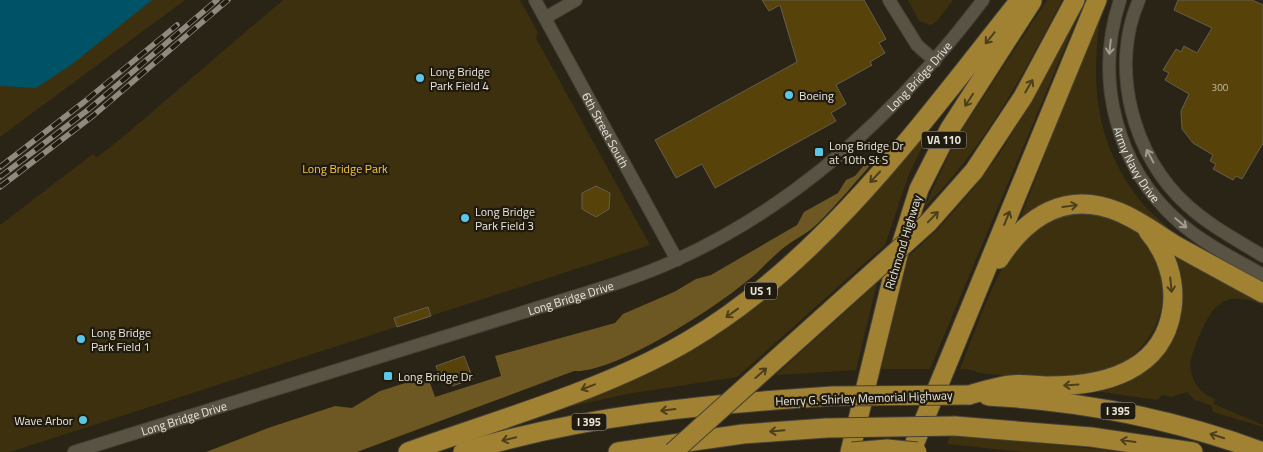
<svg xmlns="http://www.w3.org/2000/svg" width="1263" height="452" font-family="'Titillium Web',sans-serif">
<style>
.green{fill:#3d300e}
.forest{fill:#6d5824}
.water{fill:#005366}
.building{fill:#57430a;stroke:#655e4f}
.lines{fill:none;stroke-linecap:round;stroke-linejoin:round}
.minor-casing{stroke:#464137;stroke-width:14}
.highway-casing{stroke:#464137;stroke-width:21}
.minor{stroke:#595344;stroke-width:12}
.highway{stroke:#a18233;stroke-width:19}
.rail-casing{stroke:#8f8a7f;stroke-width:5.5}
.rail{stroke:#201b0e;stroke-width:4;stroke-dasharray:11;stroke-linecap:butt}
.highway-bridge-casing{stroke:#464137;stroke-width:21;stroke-linecap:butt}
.highway-bridge{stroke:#a18233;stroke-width:19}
.oneway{stroke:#4d3f1b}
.oneway2{stroke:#a09c90}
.poi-dot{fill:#5bc7e7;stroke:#201b0e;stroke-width:2}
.labels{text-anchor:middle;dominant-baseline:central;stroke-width:4.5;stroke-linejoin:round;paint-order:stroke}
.number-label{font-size:10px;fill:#c4bca8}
.shield{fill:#201b0e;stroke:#aca89e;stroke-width:1}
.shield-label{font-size:11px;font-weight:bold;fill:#e8e5dc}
.poi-label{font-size:12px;fill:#e8e5dc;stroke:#201b0e;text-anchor:start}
.street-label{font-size:12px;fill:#e8e5dc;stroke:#201b0e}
.park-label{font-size:12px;fill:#f8c63e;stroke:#201b0e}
</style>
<rect width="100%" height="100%" fill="#2a2417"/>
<!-- green -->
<g class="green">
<path d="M0,0H185L0,137Z"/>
<path d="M283,0H520L538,33L536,38L650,245L10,452H0V225L93,154L96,158L123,137Z"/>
<path d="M908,0H953L937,21L931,25L919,21Z"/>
<path d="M1047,0H1062C1024,74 984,148 924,208L956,139Z"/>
<path d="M1101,10C1091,78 1093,136 1135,194C1146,210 1164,223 1178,237L1146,219L1043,205L1021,216Z"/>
<path d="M1073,20L1076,21L930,369H881L908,257L939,228L974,188L1000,153L1019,122Z"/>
<path d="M927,129L930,131L909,174L885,245L737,377L627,394L555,410L710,336Z"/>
<path d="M1075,212C1091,212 1109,213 1123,222C1185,260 1172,347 1105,371C1098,374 1087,376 1079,377C1065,378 988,376 977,372C973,370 967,369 960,369C975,333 998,259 1027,235C1041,223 1058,217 1075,212Z"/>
<path d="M1170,251L1263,298V305C1228,290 1214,301 1200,334C1196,344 1192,353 1190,364C1191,381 1199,393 1215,399L1214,404L1263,425V427L1213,412L1212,406L1195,400L1187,392L1171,397L1163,395L1157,400L1095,391V388L1159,353Z"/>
<path d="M877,283L856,370L776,375Z"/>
<path d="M951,434L1127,452H1024L947,444Z"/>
</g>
<!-- forest -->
<path class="forest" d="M876,159C856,181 837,205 815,226C805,235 791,241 781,250C769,260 759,272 747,281C715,308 614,374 574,371L357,452H206L268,428L335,406L352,408L380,391L424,377L429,380L435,397L501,376L495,356L615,323L623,314L674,292L696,279L711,275L797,225L804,212L838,193L846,180L855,176L865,164Z"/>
<!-- water -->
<path class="water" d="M0,0H152L71,65L36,88L0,86Z"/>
<!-- building -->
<g class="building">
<path d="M762,0H864L886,39L879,43L885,53L870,62L872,65L836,85L846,104L831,113L836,121L715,188L702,164L676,178L655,140L797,62L780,5L769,11Z"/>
<path d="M1178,0H1252L1263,5V143L1242,179L1236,176L1233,180L1213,169L1216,164L1210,161L1213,155L1193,143L1182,129L1181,111L1189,94L1165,80L1169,73L1163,70L1176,49L1181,52L1184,46L1197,53L1212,28L1174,10Z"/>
<path d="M596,186L610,193L609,209L596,217L582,209V193Z"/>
<path d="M428,307L431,316L397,327L394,318Z"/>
<path d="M464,356L473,379L452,386L448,375L440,377L436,366Z"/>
</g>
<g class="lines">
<!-- minor casing -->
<g class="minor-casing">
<g id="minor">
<path id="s1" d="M535,0L677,260"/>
<path d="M889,0L917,45L935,61"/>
<path id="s2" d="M1120,0C1094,79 1116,167 1179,222C1204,244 1235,259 1263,275"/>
<path d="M1139,0C1109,68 1133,157 1187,205C1210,226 1237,240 1263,256"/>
<path d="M545,18L576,0"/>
<path id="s3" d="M74,452L540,307C585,293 633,280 676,260C800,204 902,107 983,0"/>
</g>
</g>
<!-- highway casing -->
<g class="highway-casing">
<g id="highway">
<path d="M974,171L1023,97L1075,0"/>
<path d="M999,259C1027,216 1066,190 1119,212C1139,220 1157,234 1175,245C1204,261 1233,277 1263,293"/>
<path d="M969,395C983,391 996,387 1010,385C1022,383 1036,386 1048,386C1102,386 1163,372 1172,309C1176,280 1166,252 1148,231"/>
<path d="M988,396C1082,401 1174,419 1263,452"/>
<path d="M955,426L1091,437L1193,452"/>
<path d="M408,452C499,419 605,390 688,341C823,262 924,120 1020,0"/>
<path d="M463,452C583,415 708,404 833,396"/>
<path d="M618,452L743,434L826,428"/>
<path d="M850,452L898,255L919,189L949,130L1032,1"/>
<path d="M911,452L1097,0"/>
</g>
</g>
<!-- minor -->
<use href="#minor" class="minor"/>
<!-- highway -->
<use href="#highway" class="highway"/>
<!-- rail casing -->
<g class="rail-casing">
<g id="rail">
<path d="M0,167L84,102L177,25"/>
<path d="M0,177L89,109L217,0"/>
<path d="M0,187L94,115L228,0"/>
</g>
</g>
<!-- rail -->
<use href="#rail" class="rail"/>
<!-- highway-bridge casing -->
<g class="highway-bridge-casing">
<g id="highway-bridge">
<path d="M833,396L969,395"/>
<path d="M826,428L955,426"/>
<path d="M673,452L928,223L974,171"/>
<path d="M852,452L887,449L917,452"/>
</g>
</g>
<!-- highway-bridge -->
<use href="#highway-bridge" class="highway-bridge"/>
</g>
<!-- one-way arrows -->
<defs><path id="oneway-shaft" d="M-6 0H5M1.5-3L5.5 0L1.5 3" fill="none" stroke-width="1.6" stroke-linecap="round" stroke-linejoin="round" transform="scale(1.25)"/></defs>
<g class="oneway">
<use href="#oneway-shaft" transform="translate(990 38) rotate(129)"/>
<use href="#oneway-shaft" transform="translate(1029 86) rotate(-60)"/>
<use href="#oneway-shaft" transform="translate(969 100) rotate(123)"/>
<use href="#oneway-shaft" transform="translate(875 177) rotate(133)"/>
<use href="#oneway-shaft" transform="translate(1070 206) rotate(-8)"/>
<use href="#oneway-shaft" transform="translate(933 217) rotate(-46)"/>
<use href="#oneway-shaft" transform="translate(1007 218) rotate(-68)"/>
<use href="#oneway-shaft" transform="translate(1171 285) rotate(84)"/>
<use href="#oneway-shaft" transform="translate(732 313) rotate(144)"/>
<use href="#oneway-shaft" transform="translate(761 373) rotate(-42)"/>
<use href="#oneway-shaft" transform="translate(1071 385) rotate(176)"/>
<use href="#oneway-shaft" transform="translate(588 387) rotate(159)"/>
<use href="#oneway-shaft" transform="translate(668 410) rotate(173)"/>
<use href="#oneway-shaft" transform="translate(777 431) rotate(175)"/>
<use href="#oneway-shaft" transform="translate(1217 436) rotate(-162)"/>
<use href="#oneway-shaft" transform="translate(509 439) rotate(166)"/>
<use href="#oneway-shaft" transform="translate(1128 441) rotate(-172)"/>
</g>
<g class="oneway2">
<use href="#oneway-shaft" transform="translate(1110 47) rotate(96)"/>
<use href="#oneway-shaft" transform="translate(1150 156) rotate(-118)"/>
<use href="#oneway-shaft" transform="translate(1181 223) rotate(40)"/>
</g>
<!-- markers -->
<g class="poi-dot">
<circle cx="420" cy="78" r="5"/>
<circle cx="789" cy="95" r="5"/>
<rect x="814" y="147" width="10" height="10" rx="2.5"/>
<circle cx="465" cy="218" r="5"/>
<circle cx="81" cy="339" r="5"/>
<rect x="383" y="371" width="10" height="10" rx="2.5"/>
<circle cx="83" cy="420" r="5"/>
</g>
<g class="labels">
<!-- number labels -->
<g class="number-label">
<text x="1220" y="87">300</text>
</g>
<!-- shield labels -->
<g class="shield">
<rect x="921.5" y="131.5" width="45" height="17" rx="4"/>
<rect x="745" y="282.5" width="32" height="17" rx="4"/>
<rect x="1100.5" y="402.5" width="35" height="17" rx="4"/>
<rect x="571.5" y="413.5" width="35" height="17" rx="4"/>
</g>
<g class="shield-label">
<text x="944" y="140">VA 110</text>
<text x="761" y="291">US 1</text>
<text x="1118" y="411">I 395</text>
<text x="589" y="422">I 395</text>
</g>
<!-- poi labels -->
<g class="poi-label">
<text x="430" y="71">Long Bridge<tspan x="430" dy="14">Park Field 4</tspan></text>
<text x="799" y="95">Boeing</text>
<text x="829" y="145">Long Bridge Dr<tspan x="829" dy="14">at 10th St S</tspan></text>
<text x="475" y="211">Long Bridge<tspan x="475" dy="14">Park Field 3</tspan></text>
<text x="91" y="332">Long Bridge<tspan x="91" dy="14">Park Field 1</tspan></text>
<text x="398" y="376">Long Bridge Dr</text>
<text x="73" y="420" text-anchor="end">Wave Arbor</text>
</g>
<!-- street labels -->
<g class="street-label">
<text stroke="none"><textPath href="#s3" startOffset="939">Long Bridge Drive</textPath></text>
<text stroke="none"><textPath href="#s1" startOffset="148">6th Street South</textPath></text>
<text stroke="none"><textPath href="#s2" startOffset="171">Army Navy Drive</textPath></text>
<text transform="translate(903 242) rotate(-73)">Richmond Highway</text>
<text stroke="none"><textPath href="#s3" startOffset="520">Long Bridge Drive</textPath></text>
<text transform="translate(864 398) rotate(-2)">Henry G. Shirley Memorial Highway</text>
<text stroke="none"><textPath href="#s3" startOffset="115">Long Bridge Drive</textPath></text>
</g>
<!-- park labels -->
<g class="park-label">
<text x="345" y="168">Long Bridge Park</text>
</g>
</g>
</svg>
